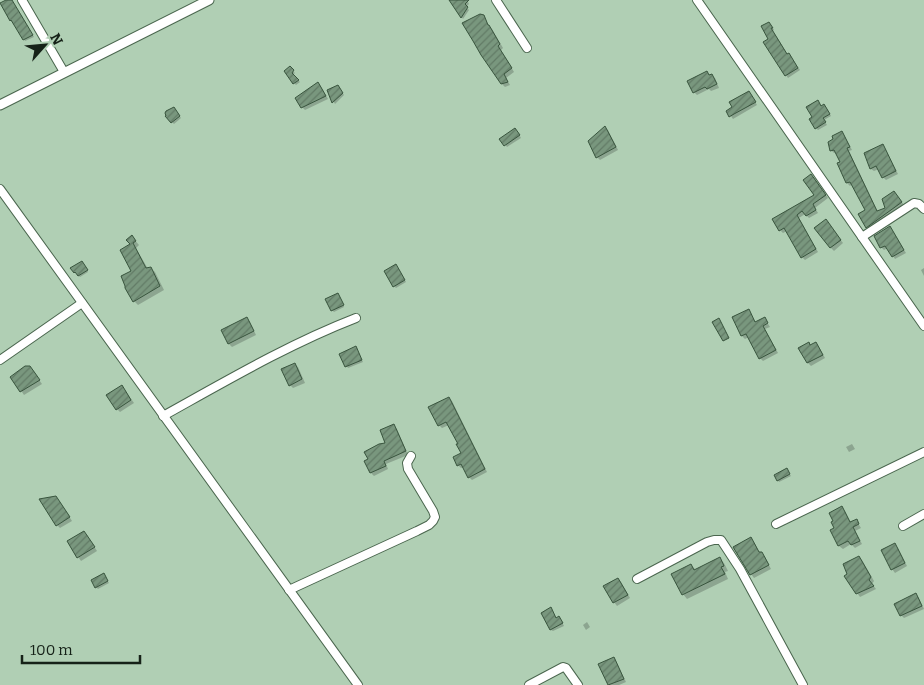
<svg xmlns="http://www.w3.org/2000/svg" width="924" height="685" font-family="Bitter,serif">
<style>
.shadow{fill:#0003}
.building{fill:url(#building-hatch);stroke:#39553e}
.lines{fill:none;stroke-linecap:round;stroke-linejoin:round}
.minor-casing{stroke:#4a664e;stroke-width:10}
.tertiary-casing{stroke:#4a664e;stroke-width:11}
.minor{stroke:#fff;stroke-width:8}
.tertiary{stroke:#fff;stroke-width:9}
</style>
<defs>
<pattern id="building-hatch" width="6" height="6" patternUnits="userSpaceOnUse" patternTransform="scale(1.25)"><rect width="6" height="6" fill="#79977e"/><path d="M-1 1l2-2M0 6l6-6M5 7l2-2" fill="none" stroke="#627b66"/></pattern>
</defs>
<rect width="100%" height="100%" fill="#b0cfb4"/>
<!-- shadow -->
<g class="shadow">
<path d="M9,0L12,1L34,37L25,41L13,22H12L11,21L2,4Z"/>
<path d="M452,0H467L469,4L466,7L469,10L463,19L451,1Z"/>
<path d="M483,16L486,20L489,27L492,29L503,48L501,50L514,72L506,78L510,85L505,87L502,84Z"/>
<path d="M769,23L771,25L774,30L773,31L788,55L791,57L800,70L788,78L786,75L770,39Z"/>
<path d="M290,68L295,73L293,75L300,82L296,85L294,83Z"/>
<path d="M707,73L715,78L719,88L711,91L709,89L697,95L694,92Z"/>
<path d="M321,87L328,99L305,110L302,107Z"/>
<path d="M339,88L344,95L335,104L328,91Z"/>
<path d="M749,92L757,105L733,119L727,111L734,108Z"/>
<path d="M818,102L822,107H826L831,116L824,120L827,125L818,130L816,128Z"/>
<path d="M175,110L181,118L174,124L167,117Z"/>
<path d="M605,128L608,130L618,150L600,160L597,157Z"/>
<path d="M517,131L521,138L507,147L501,139Z"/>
<path d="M841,132L844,135L852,150L849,151L878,212L887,208L894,192L904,205L869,230L867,227L866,211L852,184L850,186L847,183L839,164L842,162L837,152L834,153L831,150Z"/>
<path d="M885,149L898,174L886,180L883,177L879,169L874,171L871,169L865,154Z"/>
<path d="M814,178L828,198L815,208L818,213L809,218L805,214L799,218L818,252L805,260L802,257L787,231L783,233L780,230L816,196Z"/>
<path d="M829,224L843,243L834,251L831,248Z"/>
<path d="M890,227L906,253L895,259L888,248L884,250L881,247Z"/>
<path d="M132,237L139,245L136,248L148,269L150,268L155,272L164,290L138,305L134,301Z"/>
<path d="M83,264L88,272L80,277L75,272Z"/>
<path d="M398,268L406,282L396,288L394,286Z"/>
<path d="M924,268V276L921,270Z"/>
<path d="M339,296L344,307L334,312L332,310Z"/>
<path d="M748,311L751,314L756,323L765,319L770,327L765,329L778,353L763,361L760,358L749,337L745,339L742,336L734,318Z"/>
<path d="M247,319L250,322L256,335L232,347L229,344L223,331Z"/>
<path d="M816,344L819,347L825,358L811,366L808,363L800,349L811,346Z"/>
<path d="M356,348L363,362L348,368L341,355Z"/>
<path d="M294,364L298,367L305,383L293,388L290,385Z"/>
<path d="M30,367L42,384L24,395L12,377Z"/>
<path d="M122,386L134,403L120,412L117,409Z"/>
<path d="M449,398L452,401L487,472L472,480L469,477L464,467L461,468L458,465L462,453L459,444L449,425L442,428L439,425Z"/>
<path d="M394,426L397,429L408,455L386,464L388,469L374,476L371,473L387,444Z"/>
<path d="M852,444L855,449L849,452L846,447Z"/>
<path d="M788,472L791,476L779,482L778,480Z"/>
<path d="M59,501L72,521L60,528L57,525Z"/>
<path d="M842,508L845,511L851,523L856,520L861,528L855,531L862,544L855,548L851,544L843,549L839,546L832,531L836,529Z"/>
<path d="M87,535L97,551L81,561L68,542Z"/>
<path d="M751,539L754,542L760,553L765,557L771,569L754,578L751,574Z"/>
<path d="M895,545L898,548L907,566L895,573L892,569Z"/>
<path d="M859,557L862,560L874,581L872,584L876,589L860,597L846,577Z"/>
<path d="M720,559L724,563L728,571L725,572L728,579L687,599L683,594L691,565L696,570Z"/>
<path d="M105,577L109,583L98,589L96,587Z"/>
<path d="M618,579L621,582L630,598L617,606L614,602Z"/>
<path d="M916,595L919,598L924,609L904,618L901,615Z"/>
<path d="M552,611L557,619L561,620L564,626L553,631L551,630Z"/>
<path d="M587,622L590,627L586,630L583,625Z"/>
<path d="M613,658L616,661L626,682L619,685H609L600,664Z"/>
</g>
<!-- building -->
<g class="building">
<path d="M6,0H12L33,35L23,40L11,20L10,21L0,3Z"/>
<path d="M449,0H469L465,4L468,7L461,18Z"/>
<path d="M480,14L484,15L488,25H489L500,44L498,46L512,68L504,74L508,82L501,84L481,55L473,41L462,23Z"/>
<path d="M769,22L773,28H771L787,54L789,53L798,68L785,76L763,42L768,39L761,26Z"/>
<path d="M290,66L294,70L292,73L299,80L293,84L284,71Z"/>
<path d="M707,71L709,75L712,74L717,84L707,89L705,87L693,93L687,81Z"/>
<path d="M318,82L326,96L301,108L295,98Z"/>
<path d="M338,85L343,93L332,103L327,90Z"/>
<path d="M749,91L756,102L734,114L729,117L726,111L732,107L729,102Z"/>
<path d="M818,100L821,106L824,104L830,114L823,118L826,122L815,129L809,119L812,117L806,107Z"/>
<path d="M174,107L180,116L171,123L165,116H166L165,113L166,111Z"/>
<path d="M605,126L616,147L596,158L588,141Z"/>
<path d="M515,128L520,135L504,146L499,139Z"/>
<path d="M842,131L850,147L847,148L877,211L885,208L882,199L894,191L902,202L866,228L858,214L865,210L850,182L846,183L837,163L840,162L834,150L830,151L828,142L833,139L832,136Z"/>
<path d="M883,144L896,171L882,178L876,166L870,169L864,153Z"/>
<path d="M811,174L826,195L813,204L816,210L806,216L802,211L797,215L816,249L801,258L784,228L779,231L772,219L814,195L803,180Z"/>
<path d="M826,219L841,240L830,248L814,228Z"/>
<path d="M890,226L904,250L892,257L885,246L880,248L874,236Z"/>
<path d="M132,235L136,241L133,243L146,268L151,267L160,286L133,302L125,288V286L121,276L131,271L120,250L130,244L126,240Z"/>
<path d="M82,261L88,270L78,276L75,272L74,273L70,268Z"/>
<path d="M396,264L405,280L393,287L384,271Z"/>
<path d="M338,293L344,305L331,311L325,299Z"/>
<path d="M749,309L755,322L765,317L768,323L763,326L776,350L759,359L746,334L741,336L732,317Z"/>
<path d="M247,317L254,331L228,344L221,330Z"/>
<path d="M719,318L729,338L723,341L712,322Z"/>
<path d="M809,342L810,345L816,342L823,355L807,363L798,348Z"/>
<path d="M356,346L362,360L345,367L339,354Z"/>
<path d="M295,363L302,379L289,386L281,369Z"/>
<path d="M25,366H30L40,380L20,392L10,377Z"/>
<path d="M122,385L131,400L116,410L106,395Z"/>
<path d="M449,397L485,469L468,478L461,464L457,466L453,457L461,453L456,444H458L446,422L438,426L428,407Z"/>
<path d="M394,424L406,451L384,461L386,466L370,473L364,461L368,459L364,452L379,444L385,443L380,430Z"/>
<path d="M787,468L790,474L777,481L774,475Z"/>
<path d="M56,496L70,517L56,526L39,499Z"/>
<path d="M842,506L850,522L857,519L859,524L853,527L860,541L851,545L848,541L838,546L830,530L834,528L831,522L833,521L829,513Z"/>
<path d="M84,531L95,547L77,558L67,541Z"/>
<path d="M751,537L759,552H762L769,565L750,575L733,547Z"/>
<path d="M895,543L905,563L891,570L881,550Z"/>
<path d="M859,556L871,577L869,580L874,586L856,594L844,576L847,574L843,564Z"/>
<path d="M720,557L724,566L721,567L725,574L682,595L671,574L691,564L694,570Z"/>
<path d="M104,573L108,581L95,588L91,580Z"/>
<path d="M618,578L628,595L613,603L603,586Z"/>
<path d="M916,593L922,606L900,616L894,604Z"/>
<path d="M551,607L556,618L559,616L563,623L550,630L541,613Z"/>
<path d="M614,657L624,679L608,685L598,664Z"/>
</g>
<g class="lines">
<!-- minor casing -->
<g class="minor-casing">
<g id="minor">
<path d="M22,0L64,72"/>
<path d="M496,0L527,48"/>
<path d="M697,0L924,326"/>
<path d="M0,189L358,685"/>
<path d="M862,237L914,203L919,204L924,209"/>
<path d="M0,360L82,303"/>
<path d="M163,416C226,381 289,344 356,318"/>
<path d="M776,524L924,452"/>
<path d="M903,526L924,514"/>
<path d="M637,579L707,542L714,540H721L740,569L803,685"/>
<path d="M289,590L417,531L429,525L433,521L435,517L433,511L408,469L407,463L411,456"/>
<path d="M529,685L563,667L566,668L578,685"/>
</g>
</g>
<!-- tertiary casing -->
<g class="tertiary-casing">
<path id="tertiary" d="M0,105L209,0"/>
</g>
<!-- minor -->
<use href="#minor" class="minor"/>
<!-- tertiary -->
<use href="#tertiary" class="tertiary"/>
</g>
<!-- north arrow -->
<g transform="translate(45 45) rotate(63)" stroke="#b0cfb4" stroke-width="4" paint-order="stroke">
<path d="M0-4L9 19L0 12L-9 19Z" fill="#162218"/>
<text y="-8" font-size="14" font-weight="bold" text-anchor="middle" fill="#162218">N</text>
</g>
<!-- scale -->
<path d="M22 655v8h118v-8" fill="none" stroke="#162218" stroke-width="2.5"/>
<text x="30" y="655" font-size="15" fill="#162218" stroke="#b0cfb4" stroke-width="4" paint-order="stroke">100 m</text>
</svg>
